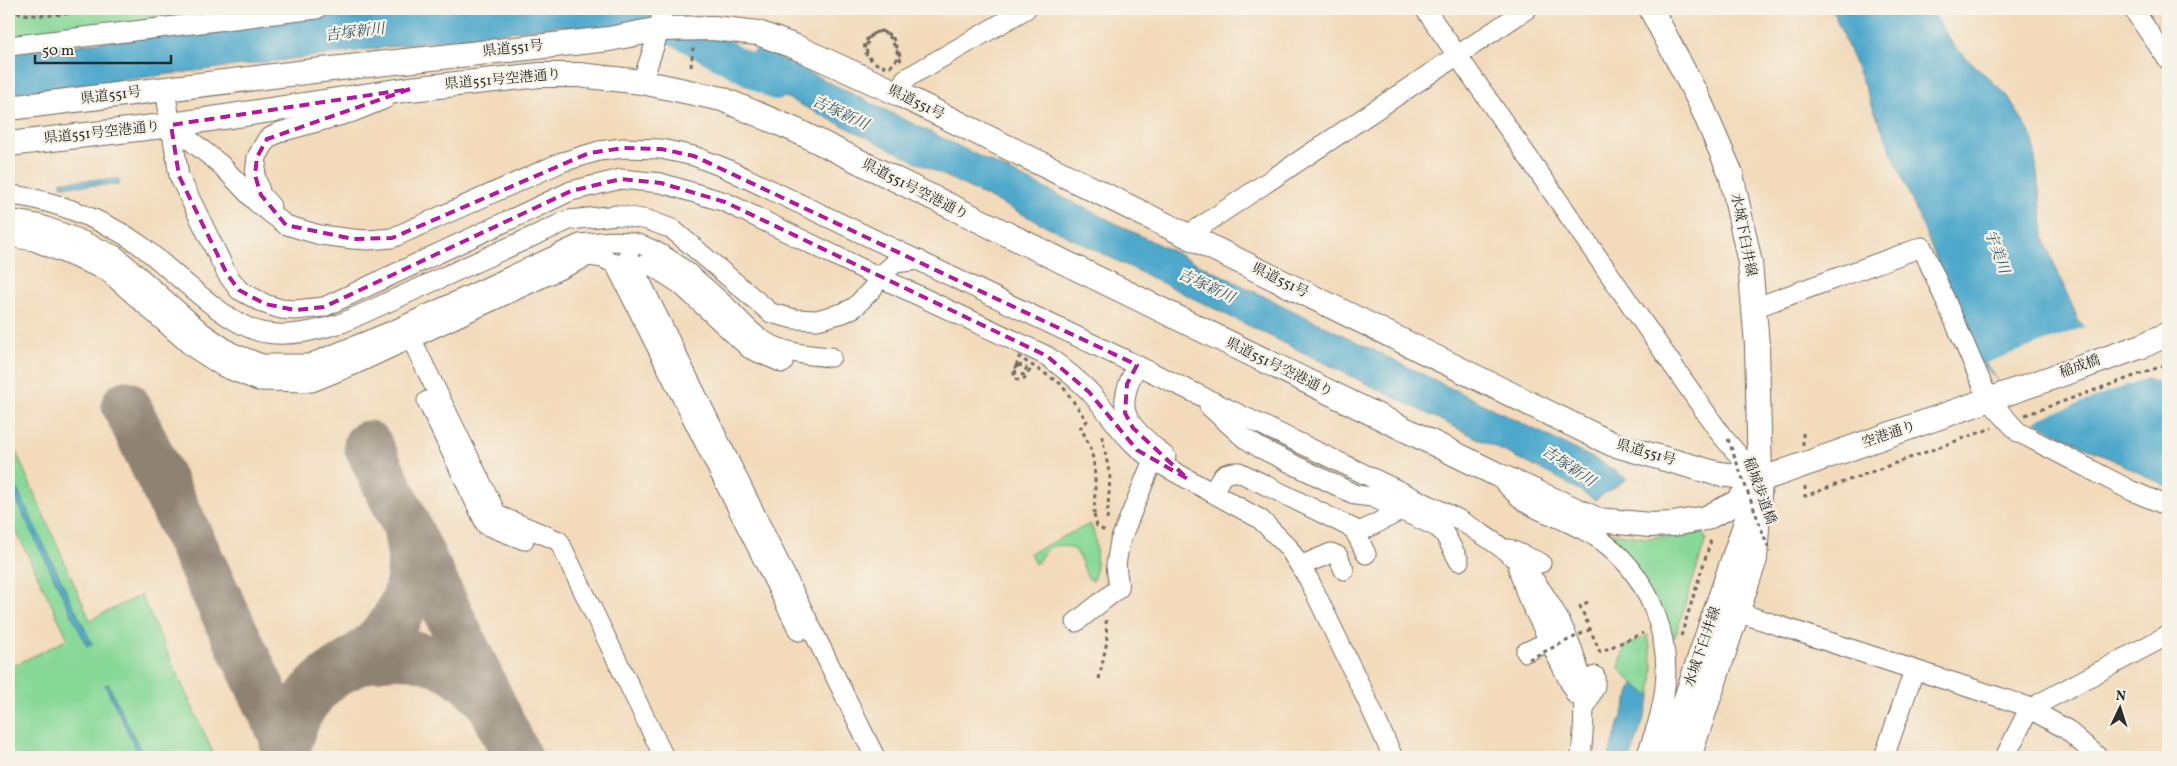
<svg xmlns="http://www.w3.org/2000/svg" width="2177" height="766" font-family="Vollkorn,'Noto Serif JP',serif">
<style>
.green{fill:#88d898;stroke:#5a8262}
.water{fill:#4da8cb;stroke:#3c6a7b}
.pier{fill:#f2daba}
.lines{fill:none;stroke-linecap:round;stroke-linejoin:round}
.river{stroke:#4da8cb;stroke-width:32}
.taxiway{stroke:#8e8272;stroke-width:49}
.minor-casing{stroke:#71685d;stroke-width:21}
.major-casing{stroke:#71685d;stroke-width:26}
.path{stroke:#71685d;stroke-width:3;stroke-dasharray:4 4;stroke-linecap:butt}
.minor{stroke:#fff;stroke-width:19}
.major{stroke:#fff;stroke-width:24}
.path-bridge{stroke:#71685d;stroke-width:3;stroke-dasharray:4 4;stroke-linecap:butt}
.marked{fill:none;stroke:#b5179e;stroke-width:4;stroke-dasharray:10 6;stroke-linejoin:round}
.labels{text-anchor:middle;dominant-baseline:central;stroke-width:4.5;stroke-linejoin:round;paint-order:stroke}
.street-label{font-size:14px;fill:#2b2b2b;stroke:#f7f3e8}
.water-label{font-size:15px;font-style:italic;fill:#375763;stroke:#f7f3e8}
</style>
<rect width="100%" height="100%" fill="#f7f3e8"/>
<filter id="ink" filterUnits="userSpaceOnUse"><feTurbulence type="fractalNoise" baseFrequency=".02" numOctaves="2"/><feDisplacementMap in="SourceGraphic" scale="10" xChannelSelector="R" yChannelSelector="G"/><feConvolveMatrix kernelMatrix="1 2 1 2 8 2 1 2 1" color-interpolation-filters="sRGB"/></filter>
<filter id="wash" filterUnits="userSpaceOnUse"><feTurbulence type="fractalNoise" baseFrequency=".0096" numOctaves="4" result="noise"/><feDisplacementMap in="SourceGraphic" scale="20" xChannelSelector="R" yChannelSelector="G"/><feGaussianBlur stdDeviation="1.12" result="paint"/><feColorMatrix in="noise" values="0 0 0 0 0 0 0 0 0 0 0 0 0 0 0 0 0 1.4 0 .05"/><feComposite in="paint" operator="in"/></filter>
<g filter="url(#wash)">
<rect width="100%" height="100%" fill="#f2daba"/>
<!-- green -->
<g class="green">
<path d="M9,9H225L9,40Z"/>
<path d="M9,436L90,620L141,595L215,757H9V668L68,639L9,516Z"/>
<path d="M1090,524C1098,535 1098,568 1093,581L1088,578L1077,552C1067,544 1051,542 1043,554C1040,558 1040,561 1035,564L1030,553Z"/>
<path d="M1604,532L1647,538L1703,533L1706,539L1675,637L1669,638Z"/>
<path d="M1648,635L1653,667L1651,697L1633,683L1619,668L1625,646Z"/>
</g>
<!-- water -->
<g class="water">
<path d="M375,9H632L618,26C605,16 579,27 566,28V25L9,94V53Z"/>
<path d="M1832,9H1930L1953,45L2008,96L2033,138L2045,242L2079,322L2140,377L2168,386V487L2039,424L1978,359Z"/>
<path d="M759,48L1603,463L1627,479L1595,500L1560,479L728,69Z"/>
<path d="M119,179V185L61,186V181Z"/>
<path d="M9,473L92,644L87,646L9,485Z"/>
<path d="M1633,683L1651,697L1631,757H1608Z"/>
<path d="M108,684L144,757H140L105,685Z"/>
</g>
<!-- pier -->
<path class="pier" d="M2087,326L2142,375L2149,377L2033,421L2011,398L1986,363Z"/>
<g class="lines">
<!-- river -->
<path class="river" d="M582,13L649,15L776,84"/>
<!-- taxiway -->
<g class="taxiway">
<path d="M126,405L283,735L286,757"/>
<path d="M368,445L517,757"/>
<path d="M351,663C397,632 421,591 408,535"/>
<path d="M286,757C292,677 377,631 449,667C464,675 476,687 487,698"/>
</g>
</g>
</g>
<g filter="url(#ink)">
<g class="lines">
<!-- minor casing -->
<g class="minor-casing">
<g id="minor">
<path d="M1425,9L1722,436L1760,480"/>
<path d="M2133,9L2168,60"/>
<path d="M9,46L317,9"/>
<path d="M642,82L660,29L662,9"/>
<path d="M165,89L179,176L227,274L239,290L265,304L281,309L295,310L324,307L571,191L621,179L661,183L725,202L879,277L1047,356C1062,367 1076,378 1089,391C1112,416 1125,441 1153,460L1260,519L1288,547L1309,580L1367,700L1393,757"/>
<path d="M899,94L905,79L1026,9"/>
<path d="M171,125L220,164L256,202L286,225L320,235L353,239L368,240L392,238L562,162L599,151L623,148L661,149L694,156L725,168L1456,518C1476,530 1496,542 1513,557C1547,588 1580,650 1583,696C1585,717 1583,737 1581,757"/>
<path d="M9,195C49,198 107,221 140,245C172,269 229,329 267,333C293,337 318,330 342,323L569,220L617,215L648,220L672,229L771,313L794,319L817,320L843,313L855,307L873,288L879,277L895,263L919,260"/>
<path d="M271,206L261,195L255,175L257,157L267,139L280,132L353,112L385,99"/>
<path d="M9,219L38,224L76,238L116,256L203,333L231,352L262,364H309L394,330L580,244C598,242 620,239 638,244C671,254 705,287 731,311C740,320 750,332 761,339C782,353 807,355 831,357"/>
<path d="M1188,235L1527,9"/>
<path d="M9,237L34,241L107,271L192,347L223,367L258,381L312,382L354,365L589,256L603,258L615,264L652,266L680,284L750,349L783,363"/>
<path d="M628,256L875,757"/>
<path d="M615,264L799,631"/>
<path d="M1754,308L1922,247L1989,400L2018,432L2132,491L2168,506"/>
<path d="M405,326L497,515L559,541L664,757"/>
<path d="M1137,365C1111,415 1129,424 1166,457"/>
<path d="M427,401L486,525L524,540"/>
<path d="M1209,406L1243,437L1260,448L1356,495L1372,497L1437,527L1444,533L1459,561"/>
<path d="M1503,481C1510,488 1517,496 1525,502C1531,507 1541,510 1549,514C1564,520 1578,527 1593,535C1651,571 1677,645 1661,710C1658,726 1651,742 1646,757"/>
<path d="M1213,493C1221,479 1220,471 1239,472L1354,529L1366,554"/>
<path d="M1356,534L1402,510"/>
<path d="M1509,549L1541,563"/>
<path d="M1300,566L1331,553L1338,556L1344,570"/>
<path d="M1518,568L1527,596L1576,695"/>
<path d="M1737,612L2023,705L2066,729L2098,757"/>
<path d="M1076,622L1119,588L1116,565L1120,541L1153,460"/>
<path d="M1526,652L1549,641"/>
<path d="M1584,710L1595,686V676"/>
<path d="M1884,757L1914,671"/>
<path d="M2005,757L2029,709L2168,635"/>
</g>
</g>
<!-- major casing -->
<g class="major-casing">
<g id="major">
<path d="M1651,9L1699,100L1731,174L1750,263L1757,345L1760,480L1755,559L1689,757"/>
<path d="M9,108L322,70L609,39L660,29L713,28L758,33L796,47L899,94L1612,444L1715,473L1760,480"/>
<path d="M9,144L171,125L410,89L540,75H579L642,82L722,99L795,130L1498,475L1598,520L1650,525L1674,524L1706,518L1736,503L1760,480L2142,346L2168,334"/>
<path d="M1666,757L1750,510"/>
</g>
</g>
<!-- path -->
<g class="path">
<path d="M9,10C40,21 75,12 107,9"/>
<path d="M867,56C860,42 869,33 882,31L892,36L900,55L898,58"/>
<path d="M691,67L693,48"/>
<path d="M1018,366L1014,368V378L1018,380L1025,378L1032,367"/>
<path d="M2025,415L2168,364"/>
<path d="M1803,433V445"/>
<path d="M1102,436L1110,477L1107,522"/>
<path d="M1805,486V496L1992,428"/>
<path d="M1094,515L1097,526L1106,532"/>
<path d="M1588,602L1580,606L1600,652L1643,633"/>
<path d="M1681,636L1712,537"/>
<path d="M1099,679L1107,641L1106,620"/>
</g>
<!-- minor -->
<use href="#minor" class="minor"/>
<!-- major -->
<use href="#major" class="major"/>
<!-- path-bridge -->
<g class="path-bridge">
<path d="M898,58L890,67C869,66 859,50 873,33L882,31L891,38L902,63"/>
<path d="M1018,366L1022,365L1026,368V373L1023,375L1016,373L1015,369L1019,357L1061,384L1087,421L1080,428C1099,454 1095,486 1094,515"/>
<path d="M1728,439L1770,552"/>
<path d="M1529,659L1593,628"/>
</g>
</g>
</g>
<!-- marked area -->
<path class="marked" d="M410,89L267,139L257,157L255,175L261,195L286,225L353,239L392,238L589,153L623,148L661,149L694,156L1137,365L1127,384L1125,413L1133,428L1188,479L1137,450L1089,392L1047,356L725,202L661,183L621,179L571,191L324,307L295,310L265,304L239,290L227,274L179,176L171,125Z"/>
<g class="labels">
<!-- street labels -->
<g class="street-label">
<text transform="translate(513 49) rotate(-6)">県道551号</text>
<text transform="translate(503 80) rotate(-5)">県道551号空港通り</text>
<text transform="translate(111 96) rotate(-7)">県道551号</text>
<text transform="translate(916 103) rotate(26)">県道551号</text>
<text transform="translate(102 133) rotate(-6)">県道551号空港通り</text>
<text transform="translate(915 190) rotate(27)">県道551号空港通り</text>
<text transform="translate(1743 235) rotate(79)">水城下臼井線</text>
<text transform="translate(1280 281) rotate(26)">県道551号</text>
<text transform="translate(2080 367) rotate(-19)">稲成橋</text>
<text transform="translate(1279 368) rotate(26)">県道551号空港通り</text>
<text transform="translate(1889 435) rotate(-19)">空港通り</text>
<text transform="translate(1646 453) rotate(16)">県道551号</text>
<text transform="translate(1759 491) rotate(70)">稲城歩道橋</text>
<text transform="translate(1703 647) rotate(-71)">水城下臼井線</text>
</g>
<!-- water labels -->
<g class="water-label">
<text transform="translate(355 33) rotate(-7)">吉塚新川</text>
<text transform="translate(840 114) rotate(25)">吉塚新川</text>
<text transform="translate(1996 252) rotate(70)">宇美川</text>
<text transform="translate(1206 287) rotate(25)">吉塚新川</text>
<text transform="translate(1568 467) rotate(34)">吉塚新川</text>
</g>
</g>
<!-- margin -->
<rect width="2177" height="766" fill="none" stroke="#f7f3e8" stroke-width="30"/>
<!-- north arrow -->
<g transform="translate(2120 708) rotate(4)" stroke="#f7f3e8" stroke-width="4" paint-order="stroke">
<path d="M0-4L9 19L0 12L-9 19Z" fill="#2b2b2b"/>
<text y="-8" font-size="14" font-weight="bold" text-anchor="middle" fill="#2b2b2b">N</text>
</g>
<!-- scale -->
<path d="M35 55v8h136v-8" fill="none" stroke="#2b2b2b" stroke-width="2.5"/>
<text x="42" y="55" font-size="15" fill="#2b2b2b" stroke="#f7f3e8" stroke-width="4" paint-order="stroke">50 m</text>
</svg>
